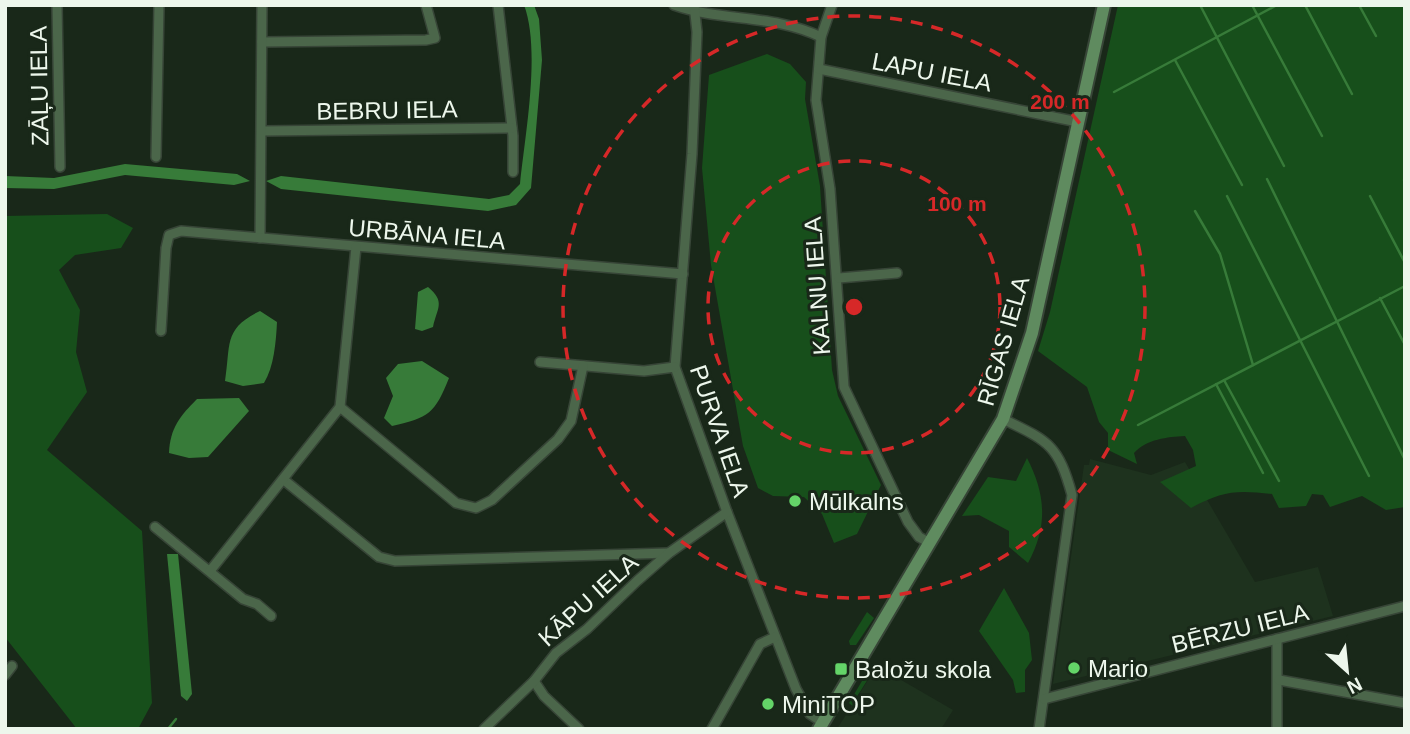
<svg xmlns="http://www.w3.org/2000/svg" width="1410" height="734" font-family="Helvetica,sans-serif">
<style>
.built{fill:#1e321e}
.green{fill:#174f1b}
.water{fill:#377b39}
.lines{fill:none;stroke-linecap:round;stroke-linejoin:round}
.stream{stroke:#377b39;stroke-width:2.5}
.street-casing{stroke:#374537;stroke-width:12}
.secondary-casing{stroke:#374537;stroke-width:16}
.street{stroke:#4b664a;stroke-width:9}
.secondary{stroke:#5f8b5f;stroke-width:12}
.ring{fill:none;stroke:#d62828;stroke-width:3.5;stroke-dasharray:12 9}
.poi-dot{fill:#64d468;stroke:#192819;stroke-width:2.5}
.labels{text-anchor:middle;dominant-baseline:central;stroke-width:6;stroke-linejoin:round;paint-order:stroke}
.street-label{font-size:24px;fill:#edf7ec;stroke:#192819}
.poi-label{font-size:24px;fill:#edf7ec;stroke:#192819;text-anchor:start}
.centre{fill:#d62828;stroke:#192819;stroke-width:3.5}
.ring-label{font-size:21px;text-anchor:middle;font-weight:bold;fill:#d62828;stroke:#192819;stroke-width:6;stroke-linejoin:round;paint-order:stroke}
</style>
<rect width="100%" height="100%" fill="#192819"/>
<!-- built -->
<g class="built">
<path d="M1090,459L1151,475L1185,462L1255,582L1318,567L1333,616L1053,684L1084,465H1089Z"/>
<path d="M877,666L953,710L941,729H837Z"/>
</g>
<!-- green -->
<g class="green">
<path d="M1118,5H1405V507L1386,510L1362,496L1330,507L1323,495L1312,494L1306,506L1279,508L1272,494C1235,490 1223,491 1191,508L1160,482L1196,466L1193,450L1185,436C1167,437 1147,439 1134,453L1137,464L1108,450V433L1099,422L1087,387L1038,351L1050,312Z"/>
<path d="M767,54L790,64L806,82L805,99L820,186L832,370L838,396L881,485L857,534L834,543L822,514L804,497L773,496L758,488L743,446L711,265L702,168L709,75Z"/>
<path d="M107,214L133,228L121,248L75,255L59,270L80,310L76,352L87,392L47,450L142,531L152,703L138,729H77L5,637V216Z"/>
<path d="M1027,458C1046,495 1048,526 1028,563L1009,547V531L979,515L962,516L988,477L1016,481Z"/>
<path d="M1004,588L1029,633L1032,660L1025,670V692L1016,693L1013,680L979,631Z"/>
<path d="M867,612L874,618L856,645H850L849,641Z"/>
<path d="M878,663L881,671L878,674L873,671L853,703L859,708L857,710L849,703L872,664Z"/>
</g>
<!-- water -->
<g class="water">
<path d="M524,5H534L539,19L542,60L531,188L516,205L488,211L281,189L266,181L281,176L489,199L509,195L520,184C525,135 541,50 524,5Z"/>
<path d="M125,164L237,174L250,181L234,185L125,175L54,189L5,188V176L54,178Z"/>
<path d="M428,287C446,302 437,308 433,327L422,331L415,329L418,292Z"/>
<path d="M260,311L277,322C276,342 274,367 264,383L243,386L225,381C231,344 223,329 260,311Z"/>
<path d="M422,361L449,378C435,413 429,418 392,426L384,418L393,396L386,378L398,364Z"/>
<path d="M239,398L249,411L208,457L189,458L169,453C170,428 180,416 197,399Z"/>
<path d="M167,554H178L192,694L187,701L181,696Z"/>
</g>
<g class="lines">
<!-- stream -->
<g class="stream">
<path d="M1200,5L1284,166"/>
<path d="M1252,5L1322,136"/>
<path d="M1305,5L1352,94"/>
<path d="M1359,5L1376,36"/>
<path d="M1175,60L1242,185"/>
<path d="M1114,92L1277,5"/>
<path d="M1267,179L1404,458"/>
<path d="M1404,180L1405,181"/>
<path d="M1227,196L1369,476"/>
<path d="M1370,196L1405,263"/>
<path d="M1195,211L1220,254L1253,365"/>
<path d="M1380,298L1405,345"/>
<path d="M1224,380L1279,481"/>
<path d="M1216,384L1263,473"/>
<path d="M1138,425L1405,286"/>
<path d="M168,729L176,719"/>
</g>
<!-- street casing -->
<g class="street-casing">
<g id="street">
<path d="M57,5L60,167"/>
<path d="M498,5L513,136V172"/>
<path d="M674,5C722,22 774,14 821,37"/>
<path d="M694,5L697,32L692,154L675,367L727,512L796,689L810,714L822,722"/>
<path d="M832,5L821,37L816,100L830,189L844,387L908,522L919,537L930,543"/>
<path d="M262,42L426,40L435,38L426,5"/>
<path d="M819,69L1078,122"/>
<path d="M262,131L512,128"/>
<path d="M156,157L159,5"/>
<path d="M260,238L262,5"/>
<path d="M839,278L897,273"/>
<path d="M161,331L166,248L169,235L181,231L683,274"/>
<path d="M540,362L644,371L675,367"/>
<path d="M340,407L456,503L476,508L492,500L558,439L571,421L583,366"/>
<path d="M1003,419C1048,441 1058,444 1072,495L1039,729"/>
<path d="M284,480L379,557L395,561L669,553"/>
<path d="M155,527L243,599L257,604L271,616"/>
<path d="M210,571L340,407L356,247"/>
<path d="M1277,639V729"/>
<path d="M5,675L12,666"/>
<path d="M1279,680L1405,703"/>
<path d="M534,681L544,696L579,729"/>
<path d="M1044,699L1405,606"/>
<path d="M484,729L534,681L556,653L587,629L637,581L669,553L727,512"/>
<path d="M712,729L760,644L775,637"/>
</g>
</g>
<!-- secondary casing -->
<g class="secondary-casing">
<path id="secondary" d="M819,729L1003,419L1032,333L1104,5"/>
</g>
<!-- street -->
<use href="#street" class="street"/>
<!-- secondary -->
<use href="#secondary" class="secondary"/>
</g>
<!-- distance rings -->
<g class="ring">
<circle cx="854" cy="307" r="146"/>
<circle cx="854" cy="307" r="291"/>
</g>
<!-- markers -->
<g class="poi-dot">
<circle cx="795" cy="501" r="7"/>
<circle cx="1074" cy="668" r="7"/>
<rect x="834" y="662" width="14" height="14" rx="3.5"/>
<circle cx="768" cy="704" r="7"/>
</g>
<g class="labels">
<!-- street labels -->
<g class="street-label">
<text transform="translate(932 72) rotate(11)">LAPU IELA</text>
<text transform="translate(39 86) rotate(-91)">ZĀĻU IELA</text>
<text transform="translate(387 110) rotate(-1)">BEBRU IELA</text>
<text transform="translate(427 234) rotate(5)">URBĀNA IELA</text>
<text transform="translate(817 286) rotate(-94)">KALNU IELA</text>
<text transform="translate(1003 341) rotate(-74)">RĪGAS IELA</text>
<text transform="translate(720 431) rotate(71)">PURVA IELA</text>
<text transform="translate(588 600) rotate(-42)">KĀPU IELA</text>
<text transform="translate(1240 628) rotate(-14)">BĒRZU IELA</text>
</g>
<!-- poi labels -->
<g class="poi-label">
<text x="809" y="501">Mūlkalns</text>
<text x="1088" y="668">Mario</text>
<text x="855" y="669">Baložu skola</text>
<text x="782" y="704">MiniTOP</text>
</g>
</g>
<circle cx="854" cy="307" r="10" class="centre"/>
<g class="ring-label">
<text x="1060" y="109">200 m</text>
<text x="957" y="211">100 m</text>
</g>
<!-- border -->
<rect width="1410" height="734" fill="none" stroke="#edf7ec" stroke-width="14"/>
<!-- north arrow -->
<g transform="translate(1347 671) rotate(153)" stroke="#192819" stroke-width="5" paint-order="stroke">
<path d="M0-5L12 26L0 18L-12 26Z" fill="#edf7ec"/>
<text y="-10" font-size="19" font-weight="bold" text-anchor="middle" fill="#edf7ec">N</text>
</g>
</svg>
